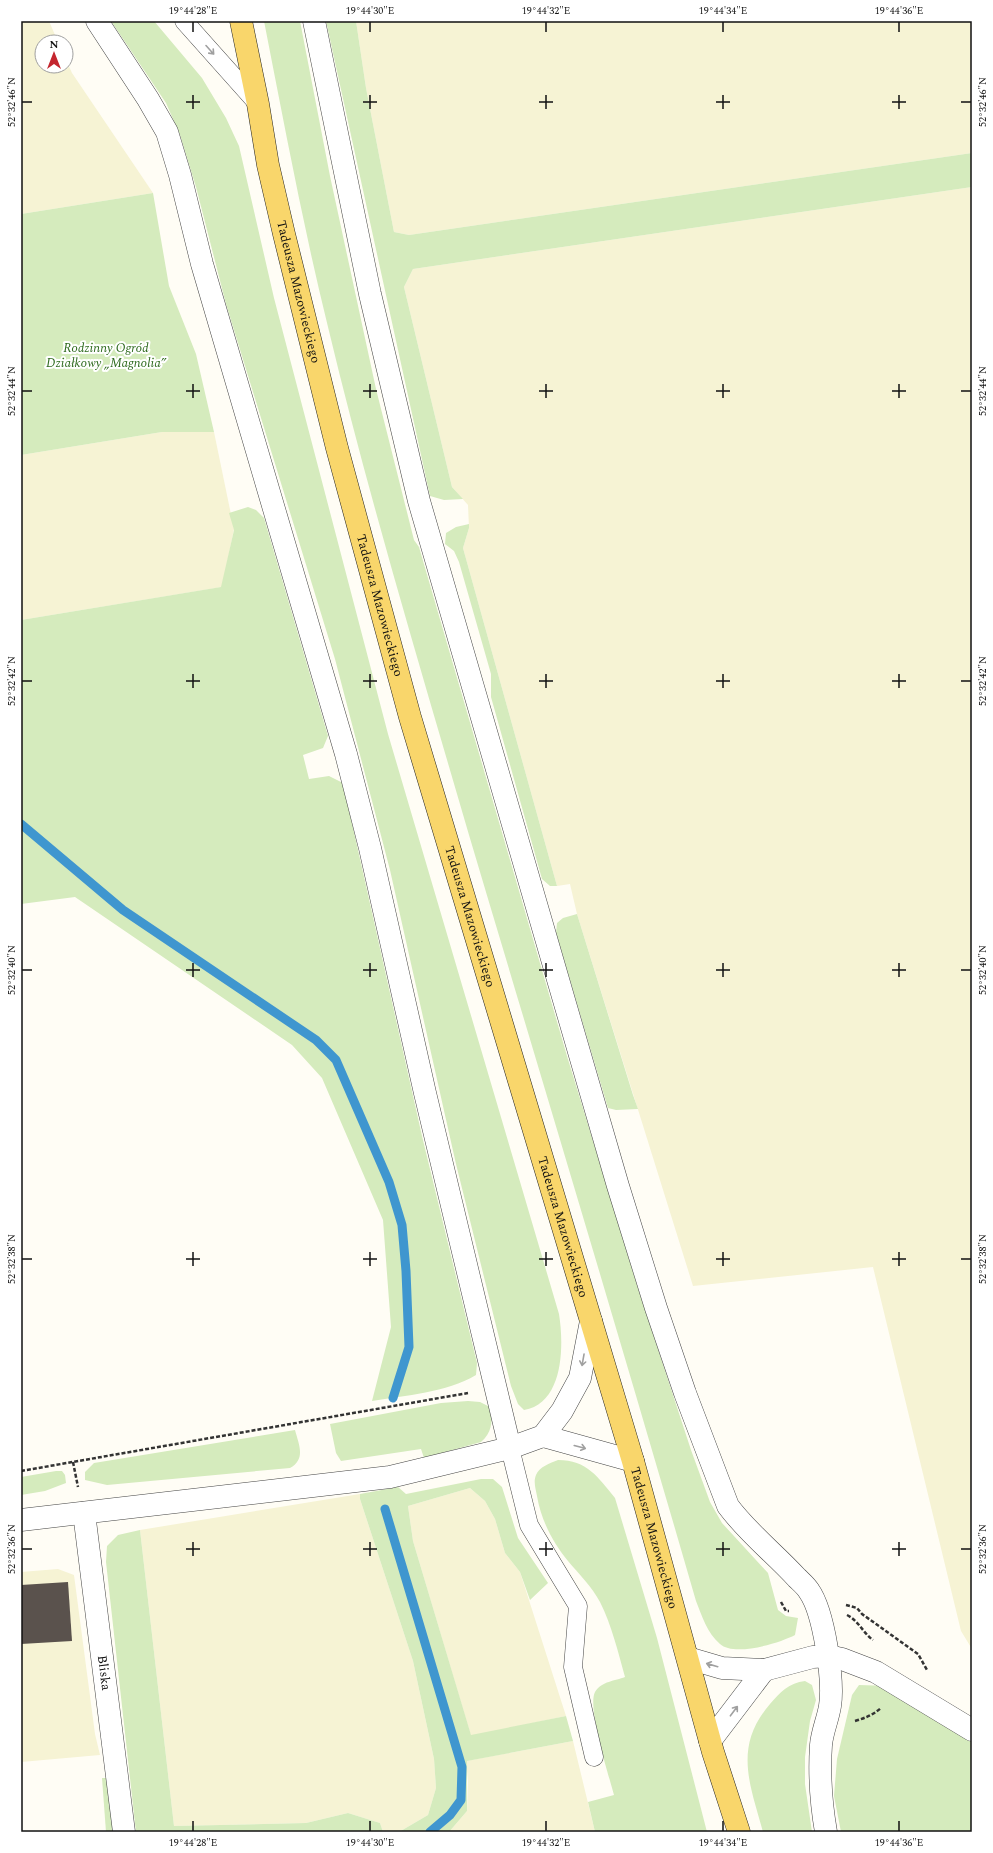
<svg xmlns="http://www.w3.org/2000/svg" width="993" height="1853" font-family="Spectral,serif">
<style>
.farmland{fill:#f6f3d4}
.green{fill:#d5ebbd}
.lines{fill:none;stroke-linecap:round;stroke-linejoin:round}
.stream{stroke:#3f96cf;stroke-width:9}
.building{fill:#5a524d}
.lane-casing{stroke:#444;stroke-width:19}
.street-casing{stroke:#444;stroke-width:23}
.primary-casing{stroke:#222;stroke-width:23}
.path{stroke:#333;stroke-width:2.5;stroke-dasharray:4 2;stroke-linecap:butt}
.lane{stroke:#fff;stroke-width:18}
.street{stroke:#fff;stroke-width:22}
.primary{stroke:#f9d66b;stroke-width:22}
.oneway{stroke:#a0a0a0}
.ticks{fill:none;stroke:#111;stroke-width:1.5}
.labels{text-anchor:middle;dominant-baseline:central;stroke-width:4;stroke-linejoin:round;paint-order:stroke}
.street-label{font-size:13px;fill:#111;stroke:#fff}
.park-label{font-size:13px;font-style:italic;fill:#2f6b1f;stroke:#fff}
.neatline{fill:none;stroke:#111;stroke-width:1.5}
.ticks-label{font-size:10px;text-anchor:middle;fill:#111}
</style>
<rect width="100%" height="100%" fill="#fffdf5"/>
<!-- farmland -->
<g class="farmland">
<path d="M21,21H49L58,42H42V66H66V60L72,73L153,193L21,214Z"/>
<path d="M356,21H972V153L409,235L394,232L366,88Z"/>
<path d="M972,187V1649L961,1631L873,1267L693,1286L577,914L570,884L557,886L463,548L469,528L468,505L452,487L404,287L413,269Z"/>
<path d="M162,432H214L234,529L222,587L21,620V455Z"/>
<path d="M470,1488L485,1501L495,1519L505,1553L520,1572L566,1716L471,1736L413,1541L408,1506Z"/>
<path d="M360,1494V1499L413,1661L434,1759L436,1788L428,1815L399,1832H383L380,1823L348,1813L306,1823L174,1826L140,1530Z"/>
<path d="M58,1569L74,1575L95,1734L100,1755L21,1762V1572Z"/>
<path d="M573,1741L595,1832H449L467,1811L468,1781L466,1761Z"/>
</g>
<!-- green -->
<g class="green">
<path d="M111,21H154L202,78L226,118L239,146L274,298L388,734L559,1314C564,1345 564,1403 524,1410L518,1404L511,1386L456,1164L390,870L335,659L226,304L196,187L180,135L166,103Z"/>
<path d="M264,21H300L330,176L376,389L414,540L419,547L567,1056L637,1285L691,1450L710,1502L722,1523L768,1573L778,1610L786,1616L798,1618L795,1635C780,1643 734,1657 720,1644C707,1633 702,1616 696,1601C622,1345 545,1090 469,835C420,667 369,498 328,327C303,226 284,123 264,21Z"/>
<path d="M326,21H356L366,88L394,232L409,235L972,153V187L413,269L404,287L452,487L463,499L444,500L430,496Z"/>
<path d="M153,193L169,286L196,354L214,432H162L21,455V214Z"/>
<path d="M248,507L256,510L264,518L328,736L323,748L303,755L309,779L329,776L343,783L422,1136L477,1363L476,1375C446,1393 406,1395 372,1401L391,1327L383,1220L322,1078L292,1045L75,897L21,904V620L221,587L234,530L229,513Z"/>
<path d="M469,524V528L463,548L557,886H550L542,879L491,697V674L459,562L454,551L445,544L446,533L456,527Z"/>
<path d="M577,914L633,1095L638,1109L616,1110L608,1108L556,933L557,923L563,918Z"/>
<path d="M468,1401L480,1402L492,1408C492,1422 492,1433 481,1442L424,1458L421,1449L341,1461L336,1453L330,1424L441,1403Z"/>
<path d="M295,1430C299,1445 306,1459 290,1468L107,1485L85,1480V1472L94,1463Z"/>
<path d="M558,1460C587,1460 598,1477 615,1498L657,1638L707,1832H595L588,1802L614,1795C609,1776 587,1707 595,1692C602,1681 615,1681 625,1677C618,1652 612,1626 600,1602C592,1587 579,1574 568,1561C553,1543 541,1520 537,1496C536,1490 533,1482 536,1475C539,1467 550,1463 558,1460Z"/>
<path d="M56,1471H62L65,1475L66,1483L45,1491L21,1495V1477Z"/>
<path d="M481,1479H493L502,1487L518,1538L548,1583L530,1600L520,1572L505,1553L495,1519L485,1501L470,1488L408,1506L413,1541L471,1735L566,1716L573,1741L467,1761V1811L449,1832H399L428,1815L436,1788L434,1759L413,1661L360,1499V1494L398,1487L406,1494Z"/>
<path d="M140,1530L174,1826L306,1823L348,1813L380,1823L383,1832H136L106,1562L107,1546L118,1535Z"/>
<path d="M805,1681L812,1685L816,1700L810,1721L805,1757V1784L812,1832H763C750,1784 733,1747 770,1704C780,1692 789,1683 805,1681Z"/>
<path d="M859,1685L890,1686L972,1734V1832H841L834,1796L837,1759L852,1695Z"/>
<path d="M102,1778H109L114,1832H106Z"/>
</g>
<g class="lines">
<!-- stream -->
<g class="stream">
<path d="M21,824L123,910L316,1040L336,1060L389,1182L402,1225L406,1271L409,1347L393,1398"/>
<path d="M385,1509L462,1767L461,1800L450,1815L430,1832"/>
</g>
</g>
<!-- building -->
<path class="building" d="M68,1582L72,1641L21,1644V1585Z"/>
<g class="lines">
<!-- lane casing -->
<g class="lane-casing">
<g id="lane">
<path d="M184,21L258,104"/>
<path d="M510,1448L529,1525L578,1606L573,1667L594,1757"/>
</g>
</g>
<!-- street casing -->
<g class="street-casing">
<g id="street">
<path d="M97,21L148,99L167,132L180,175L202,264L346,754L370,848L425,1093L510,1448"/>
<path d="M314,21L370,294L419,501L618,1186L656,1308L685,1393L728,1506C748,1533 774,1553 797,1578C801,1582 806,1586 809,1591C824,1612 834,1681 830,1706C828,1719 822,1732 821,1745C819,1774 821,1803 826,1832"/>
<path d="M543,1436L633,1461"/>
<path id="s1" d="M84,1513L124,1832"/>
<path d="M21,1520L390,1477L510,1448L543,1436L562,1411L580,1378L591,1321"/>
<path d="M688,1658L722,1668L764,1670L813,1657L828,1656L842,1659L876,1672L972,1730"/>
<path d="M710,1741L764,1670"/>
</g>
</g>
<!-- primary casing -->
<g class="primary-casing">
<g id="primary">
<path id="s2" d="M241,21L258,104L268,165L284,234L337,448L410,717L633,1461L713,1752L739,1832"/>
</g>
</g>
<!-- path -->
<g class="path">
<path d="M73,1462L78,1487"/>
<path d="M21,1471L468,1393"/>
<path d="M781,1602L786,1611H789"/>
<path d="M846,1605L857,1608L862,1614L918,1654L927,1670"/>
<path d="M847,1615C859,1621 863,1633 873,1640"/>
<path d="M855,1721C865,1718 873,1715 881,1708"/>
</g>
<!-- lane -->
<use href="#lane" class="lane"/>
<!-- street -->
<use href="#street" class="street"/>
<!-- primary -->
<use href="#primary" class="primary"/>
</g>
<!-- one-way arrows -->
<defs><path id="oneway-shaft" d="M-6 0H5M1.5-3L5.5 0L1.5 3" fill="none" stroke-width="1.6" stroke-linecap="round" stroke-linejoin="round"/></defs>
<g class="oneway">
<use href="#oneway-shaft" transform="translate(210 50) rotate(48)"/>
<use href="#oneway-shaft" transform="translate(583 1360) rotate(100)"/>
<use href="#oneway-shaft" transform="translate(580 1447) rotate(15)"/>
<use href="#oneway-shaft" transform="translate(712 1665) rotate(-164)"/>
<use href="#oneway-shaft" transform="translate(734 1711) rotate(-53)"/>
</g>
<!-- ticks -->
<path class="ticks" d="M193,22V32M370,22V32M546,22V32M723,22V32M899,22V32M193,95V109M370,95V109M546,95V109M723,95V109M899,95V109M22,102H32M186,102H200M363,102H377M539,102H553M716,102H730M892,102H906M961,102H971M193,384V398M370,384V398M546,384V398M723,384V398M899,384V398M22,391H32M186,391H200M363,391H377M539,391H553M716,391H730M892,391H906M961,391H971M193,674V688M370,674V688M546,674V688M723,674V688M899,674V688M22,681H32M186,681H200M363,681H377M539,681H553M716,681H730M892,681H906M961,681H971M193,963V977M370,963V977M546,963V977M723,963V977M899,963V977M22,970H32M186,970H200M363,970H377M539,970H553M716,970H730M892,970H906M961,970H971M193,1252V1266M370,1252V1266M546,1252V1266M723,1252V1266M899,1252V1266M22,1259H32M186,1259H200M363,1259H377M539,1259H553M716,1259H730M892,1259H906M961,1259H971M193,1542V1556M370,1542V1556M546,1542V1556M723,1542V1556M899,1542V1556M22,1549H32M186,1549H200M363,1549H377M539,1549H553M716,1549H730M892,1549H906M961,1549H971M193,1821V1831M370,1821V1831M546,1821V1831M723,1821V1831M899,1821V1831"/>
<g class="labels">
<!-- street labels -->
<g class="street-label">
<text stroke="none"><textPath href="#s2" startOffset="277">Tadeusza Mazowieckiego</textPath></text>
<text stroke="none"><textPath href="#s2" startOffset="601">Tadeusza Mazowieckiego</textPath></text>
<text stroke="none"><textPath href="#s2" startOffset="925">Tadeusza Mazowieckiego</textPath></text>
<text stroke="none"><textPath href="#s2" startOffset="1249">Tadeusza Mazowieckiego</textPath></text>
<text stroke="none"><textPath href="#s2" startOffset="1573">Tadeusza Mazowieckiego</textPath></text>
<text stroke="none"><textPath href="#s1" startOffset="161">Bliska</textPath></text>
</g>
<!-- park labels -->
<g class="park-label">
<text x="106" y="348">Rodzinny Ogród<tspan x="106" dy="15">Działkowy „Magnolia”</tspan></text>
</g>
</g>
<!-- border -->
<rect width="993" height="1853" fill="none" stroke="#ffffff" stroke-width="44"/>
<!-- north arrow -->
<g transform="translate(54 54)"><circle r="19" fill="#ffffff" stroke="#a0a0a0"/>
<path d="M0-3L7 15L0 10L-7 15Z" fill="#c4262e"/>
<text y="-6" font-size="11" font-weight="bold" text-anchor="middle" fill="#111111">N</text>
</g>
<rect x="22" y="22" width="949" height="1809" class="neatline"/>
<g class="ticks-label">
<text x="193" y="14">19°44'28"E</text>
<text x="370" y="14">19°44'30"E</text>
<text x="546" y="14">19°44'32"E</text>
<text x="723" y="14">19°44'34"E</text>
<text x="899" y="14">19°44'36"E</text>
<text transform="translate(11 102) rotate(-90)" y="4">52°32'46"N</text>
<text transform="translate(982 102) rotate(-90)" y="4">52°32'46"N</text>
<text transform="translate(11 391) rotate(-90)" y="4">52°32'44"N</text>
<text transform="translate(982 391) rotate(-90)" y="4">52°32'44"N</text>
<text transform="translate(11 681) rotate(-90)" y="4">52°32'42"N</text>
<text transform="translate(982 681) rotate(-90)" y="4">52°32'42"N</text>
<text transform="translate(11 970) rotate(-90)" y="4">52°32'40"N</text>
<text transform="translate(982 970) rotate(-90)" y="4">52°32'40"N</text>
<text transform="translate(11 1259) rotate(-90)" y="4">52°32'38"N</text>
<text transform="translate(982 1259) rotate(-90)" y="4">52°32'38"N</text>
<text transform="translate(11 1549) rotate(-90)" y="4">52°32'36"N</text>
<text transform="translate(982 1549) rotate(-90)" y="4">52°32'36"N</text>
<text x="193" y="1846">19°44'28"E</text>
<text x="370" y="1846">19°44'30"E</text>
<text x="546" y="1846">19°44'32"E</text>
<text x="723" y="1846">19°44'34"E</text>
<text x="899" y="1846">19°44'36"E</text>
</g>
</svg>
